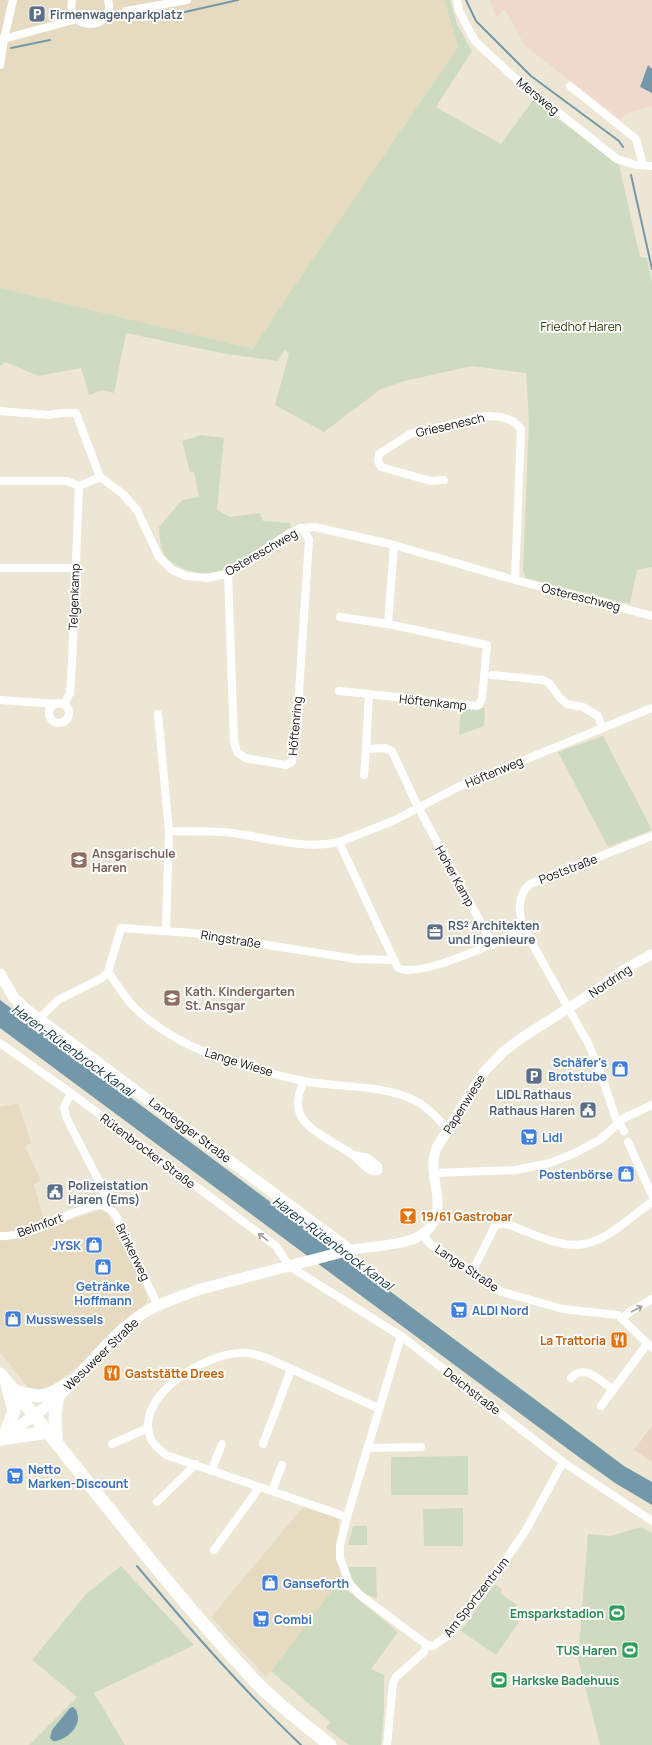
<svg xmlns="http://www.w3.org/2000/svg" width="652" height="1745" font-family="Manrope,sans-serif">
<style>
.built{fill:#e6dbc1}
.industrial{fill:#efd8cc}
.education{fill:#e7d6c4}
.green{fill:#cfdbc0}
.water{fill:#7298a9}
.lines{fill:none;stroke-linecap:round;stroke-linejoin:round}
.stream{stroke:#7298a9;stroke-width:2}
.minor{stroke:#fff;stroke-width:8}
.tertiary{stroke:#fff;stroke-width:10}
.secondary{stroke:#fff;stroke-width:11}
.primary{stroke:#fff;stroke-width:13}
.oneway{stroke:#a09f9d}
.labels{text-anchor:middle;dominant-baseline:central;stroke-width:4;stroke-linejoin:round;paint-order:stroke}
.service-label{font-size:12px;font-weight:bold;fill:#4e5e75;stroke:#fff;text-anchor:start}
.street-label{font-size:12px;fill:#120f09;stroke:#fff}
.park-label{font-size:12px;fill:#2a3b04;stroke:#fff}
.education-label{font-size:12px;font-weight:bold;fill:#785e54;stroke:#fff;text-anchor:start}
.shop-label{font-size:12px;font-weight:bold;fill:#366cbe;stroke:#fff;text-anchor:start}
.food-label{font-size:12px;font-weight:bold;fill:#c56008;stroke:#fff;text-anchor:start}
.leisure-label{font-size:12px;font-weight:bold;fill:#27864d;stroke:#fff;text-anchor:end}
.water-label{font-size:13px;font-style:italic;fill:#0a2e3c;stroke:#fff}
</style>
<rect width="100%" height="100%" fill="#eee6d4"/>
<!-- built -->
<g class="built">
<path d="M0,0H444L458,47L288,295L253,349L0,288Z"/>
<path d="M18,1103L31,1143L25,1146L41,1181L34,1184L43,1217L51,1226L101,1210L108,1214L147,1295V1302L77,1367L45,1390L31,1391L0,1352V1107Z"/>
<path d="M303,1507L337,1518L339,1524L337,1553L342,1579L266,1677L211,1617Z"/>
</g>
<!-- industrial -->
<path class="industrial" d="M490,0H652V106L632,111L620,119L525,46L505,9L496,17Z"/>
<!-- education -->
<path class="education" d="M652,1426V1462L634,1450Z"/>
<!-- green -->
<g class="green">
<path d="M444,0H450L457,24L472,51L436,107L501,144L533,100L619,165L640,257L647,258L652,283V567L637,570L630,604L526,578L523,571L529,422L526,373L472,366L405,381L381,389L324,432L275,405L289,354L285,349L278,361L226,354L126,333L114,393L102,390L89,395L81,368L38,376L6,362L0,366V288L253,349L288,295L458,47Z"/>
<path d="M201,435L224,438L217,510L230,517L260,513L263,521L290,523L291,527C261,549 220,588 180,567C161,558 160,546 159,527L182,500L199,497L194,472H190L182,441Z"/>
<path d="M461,708H485L484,726L459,735Z"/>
<path d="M603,736L652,830L608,847L558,752Z"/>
<path d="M468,1456V1495H391V1457Z"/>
<path d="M463,1508V1546H424L423,1509Z"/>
<path d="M353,1526H367V1545H348Z"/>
<path d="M641,1527L652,1533V1745H600L578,1659L588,1534L611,1536Z"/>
<path d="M121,1566L194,1645L94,1693L125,1745H29L77,1697L32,1660L87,1593Z"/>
<path d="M348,1567H376L377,1598C359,1593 352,1584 348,1567Z"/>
<path d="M338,1583L398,1632L371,1669L384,1675V1711L381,1745H349L326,1728L330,1722L271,1671Z"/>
<path d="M494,1584L502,1589L500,1593L517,1605L510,1615L519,1622L496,1655L461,1631Z"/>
</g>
<!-- water -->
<g class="water">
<path d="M648,65L652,69V93L640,87Z"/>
<path d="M0,1000L624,1466L652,1482V1505L615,1483L576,1455L0,1028Z"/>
<path d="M73,1707L76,1710C77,1712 78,1716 78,1719C78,1729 63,1742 53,1741L50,1738L52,1730L70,1708Z"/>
</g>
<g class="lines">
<!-- stream -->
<g class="stream">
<path d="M466,0L476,21L531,76L619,141L623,147"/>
<path d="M154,19L238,0"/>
<path d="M11,48L50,40"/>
<path d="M631,175L652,269"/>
<path d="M137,1566C189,1628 242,1689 301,1745"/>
</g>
<!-- minor -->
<g class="minor">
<path d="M72,0C65,33 117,31 108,0"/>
<path d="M457,0L459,11L475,41L480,46L516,79L617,159L636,165L652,166"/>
<path d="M126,11L187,0"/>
<path d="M0,40L77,19"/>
<path d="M0,65L4,39L13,0"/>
<path d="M570,86L636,139L643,165"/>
<path d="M0,411L49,415L61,413H76L100,477L123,494L137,510L159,557L172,570L186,576L207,578L228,574L288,534L301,528L315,527L394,545L515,580L652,616"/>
<path d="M444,480L431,481L381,467L378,461L379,454L410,434L487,416L502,417L513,421L521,429L515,580"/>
<path d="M0,481H67L79,486L100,477"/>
<path d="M394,545L388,624L487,645L482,698L479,705L477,706L369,694L366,749L385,748L392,751L418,807L493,945"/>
<path d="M0,568H75"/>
<path d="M228,574L234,741L237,752L245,758L286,765L292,762L296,739L309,539L301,528"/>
<path d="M340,617L388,624"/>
<path d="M492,675L543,680L549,683L560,698L567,704L583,707L598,716L602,728"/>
<path d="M339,691L369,694"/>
<path d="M0,700L57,704"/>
<circle cx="59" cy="713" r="10"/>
<path d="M64,705L70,693L72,663L79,486"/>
<path d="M158,714L169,831"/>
<path d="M364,775L366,749"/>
<path d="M339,842L393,821L458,787L652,708"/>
<path d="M166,931L169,831C190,832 212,830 233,833C269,838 303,850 339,842L394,960"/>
<path d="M108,972C116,983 124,996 133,1006C177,1050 244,1068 303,1081C340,1088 382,1084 416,1101C428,1107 439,1120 448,1129"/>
<path d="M40,1018L58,1000L102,978L108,972L121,928L192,933L356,959L394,960L398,968C421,979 501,940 524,929"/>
<path d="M0,1043L71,1093L276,1246L289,1266L401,1336L563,1462L652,1521"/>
<path d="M304,1081C299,1092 295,1104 301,1116C309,1132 338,1144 353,1155C360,1160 369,1174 378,1171V1166L368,1158L354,1155"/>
<path d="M71,1093L64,1107L66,1117L103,1189L104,1195L103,1205L112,1211L116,1216L158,1306"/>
<path d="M624,1131L615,1116L601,1074L588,1043L524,929C518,914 517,895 530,884L652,836"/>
<path d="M628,1142L652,1195"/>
<path d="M433,1173L516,1170L550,1163L575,1153L601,1139L624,1118L652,1105"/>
<path d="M423,1235L430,1244L456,1260L483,1281L502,1292L563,1309L618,1315L652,1348"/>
<path d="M0,1236C19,1238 58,1219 76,1212C85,1209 94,1204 103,1205"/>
<path d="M472,1272L495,1226C499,1224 503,1223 507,1224C512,1225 517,1228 522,1230C540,1237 564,1248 584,1244C610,1239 631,1216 652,1202"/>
<path d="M622,1319L628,1313L652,1299"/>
<path d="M401,1336L347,1517L340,1545V1558L349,1583L360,1595L427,1645"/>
<path d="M571,1378C585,1363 601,1381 613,1390"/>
<path d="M601,1406L647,1344"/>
<path d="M112,1444L148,1428"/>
<path d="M263,1444L291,1370"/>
<path d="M368,1448L421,1447"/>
<path d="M212,1469L222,1444"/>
<path d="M272,1491L282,1465"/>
<path d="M157,1502L196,1464"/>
<path d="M347,1517L166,1455C160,1450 152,1444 150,1437C135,1395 206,1354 239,1353C249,1352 258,1355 267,1358L378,1408"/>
<path d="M214,1550L259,1488"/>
<path d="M387,1745L393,1683L396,1677L424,1652L427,1645L433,1646L450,1634L493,1578L526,1530L563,1462"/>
</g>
<!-- tertiary -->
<path class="tertiary" d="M350,1250C386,1243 444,1249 437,1195C435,1178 430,1163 437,1147L484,1072L503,1052L520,1039L598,989L622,971L652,954"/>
<!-- secondary -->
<g class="secondary">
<path d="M0,974L14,998L27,1010L350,1250"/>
<path d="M2,1438C22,1424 43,1411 61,1394C87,1368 111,1335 142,1314C160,1303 181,1296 201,1289L350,1250"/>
</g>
<!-- primary -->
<g class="primary">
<path d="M0,1374C86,1476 164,1585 256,1682C278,1705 305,1725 330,1745"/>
<path d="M15,1391C44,1400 47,1396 72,1382"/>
<path d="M5,1435L14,1411L7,1384"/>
<path d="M0,1439L49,1432"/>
<path d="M56,1440C56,1423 53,1414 58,1396"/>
</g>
</g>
<!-- one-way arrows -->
<defs><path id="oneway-shaft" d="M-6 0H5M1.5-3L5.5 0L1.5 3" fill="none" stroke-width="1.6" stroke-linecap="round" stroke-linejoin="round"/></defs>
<g class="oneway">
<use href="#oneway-shaft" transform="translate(263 1237) rotate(-143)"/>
<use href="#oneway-shaft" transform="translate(637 1309) rotate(-28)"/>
</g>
<!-- icons -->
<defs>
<g id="parking-square" transform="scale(0.9)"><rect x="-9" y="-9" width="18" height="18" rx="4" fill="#5c6f8a" stroke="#fff"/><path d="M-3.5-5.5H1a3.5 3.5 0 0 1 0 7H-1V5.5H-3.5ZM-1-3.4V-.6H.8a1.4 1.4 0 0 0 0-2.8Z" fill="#fff"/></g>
<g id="school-square" transform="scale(0.9)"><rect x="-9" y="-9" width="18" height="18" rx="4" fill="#8d6e63" stroke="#fff"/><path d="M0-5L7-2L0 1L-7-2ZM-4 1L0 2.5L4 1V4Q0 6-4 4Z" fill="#fff"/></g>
<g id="office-square" transform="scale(0.9)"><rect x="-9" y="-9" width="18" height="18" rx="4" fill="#5c6f8a" stroke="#fff"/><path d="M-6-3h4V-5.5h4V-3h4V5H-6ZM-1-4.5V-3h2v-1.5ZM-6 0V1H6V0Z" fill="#fff"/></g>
<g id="shop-square" transform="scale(0.9)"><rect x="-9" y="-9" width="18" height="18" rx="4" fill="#3f7fe0" stroke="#fff"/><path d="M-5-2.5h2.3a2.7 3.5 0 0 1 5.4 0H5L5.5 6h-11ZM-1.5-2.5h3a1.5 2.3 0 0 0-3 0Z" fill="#fff"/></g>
<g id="civic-square" transform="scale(0.9)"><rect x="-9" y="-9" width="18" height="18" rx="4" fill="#5c6f8a" stroke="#fff"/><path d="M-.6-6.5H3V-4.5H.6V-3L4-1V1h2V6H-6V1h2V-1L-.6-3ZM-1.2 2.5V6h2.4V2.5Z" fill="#fff"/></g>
<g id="supermarket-square" transform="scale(0.9)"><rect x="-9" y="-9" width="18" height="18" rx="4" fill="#3f7fe0" stroke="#fff"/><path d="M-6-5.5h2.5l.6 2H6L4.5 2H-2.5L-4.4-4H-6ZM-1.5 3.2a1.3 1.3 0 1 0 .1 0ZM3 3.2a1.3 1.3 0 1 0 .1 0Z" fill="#fff"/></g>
<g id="bar-square" transform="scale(0.9)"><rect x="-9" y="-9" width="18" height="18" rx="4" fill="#e8710a" stroke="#fff"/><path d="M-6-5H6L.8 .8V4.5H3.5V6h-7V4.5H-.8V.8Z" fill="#fff"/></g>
<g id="restaurant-square" transform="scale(0.9)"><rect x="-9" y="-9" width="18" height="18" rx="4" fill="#e8710a" stroke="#fff"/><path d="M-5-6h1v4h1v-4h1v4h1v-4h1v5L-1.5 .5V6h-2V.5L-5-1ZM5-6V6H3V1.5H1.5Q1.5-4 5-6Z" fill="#fff"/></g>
<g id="stadium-square" transform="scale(0.9)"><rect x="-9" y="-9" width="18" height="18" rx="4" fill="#2e9e5b" stroke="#fff"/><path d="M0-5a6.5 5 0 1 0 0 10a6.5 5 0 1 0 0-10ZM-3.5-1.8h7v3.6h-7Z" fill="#fff"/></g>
</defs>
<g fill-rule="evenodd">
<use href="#parking-square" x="37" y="14"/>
<use href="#school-square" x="79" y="860"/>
<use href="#office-square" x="435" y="932"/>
<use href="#school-square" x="172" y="998"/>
<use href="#shop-square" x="620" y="1069"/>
<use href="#parking-square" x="534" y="1076"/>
<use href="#civic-square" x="588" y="1110"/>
<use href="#supermarket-square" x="529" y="1137"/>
<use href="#shop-square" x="626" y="1174"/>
<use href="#civic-square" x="55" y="1192"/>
<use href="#bar-square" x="408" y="1216"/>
<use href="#shop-square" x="94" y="1245"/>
<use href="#shop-square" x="103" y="1267"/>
<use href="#supermarket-square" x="459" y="1310"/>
<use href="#shop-square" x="13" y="1319"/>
<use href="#restaurant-square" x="619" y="1340"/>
<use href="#restaurant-square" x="112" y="1373"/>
<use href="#supermarket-square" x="15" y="1476"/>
<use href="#shop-square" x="270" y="1583"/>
<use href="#stadium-square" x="617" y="1613"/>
<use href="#supermarket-square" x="261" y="1619"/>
<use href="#stadium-square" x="630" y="1650"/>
<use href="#stadium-square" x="499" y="1680"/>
</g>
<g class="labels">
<!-- service labels -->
<g class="service-label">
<text x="50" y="14">Firmenwagenparkplatz</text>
<text x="448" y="925">RS² Architekten<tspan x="448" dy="14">und Ingenieure</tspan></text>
<text x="534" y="1094" text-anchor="middle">LIDL Rathaus</text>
<text x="575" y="1110" text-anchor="end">Rathaus Haren</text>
<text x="68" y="1185">Polizeistation<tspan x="68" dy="14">Haren (Ems)</tspan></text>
</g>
<!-- street labels -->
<g class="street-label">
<text transform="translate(538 96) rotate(39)">Mersweg</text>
<text transform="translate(450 425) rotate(-13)">Griesenesch</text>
<text transform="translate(261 552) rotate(-30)">Ostereschweg</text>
<text transform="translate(74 597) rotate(-88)">Telgenkamp</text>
<text transform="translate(581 597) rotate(14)">Ostereschweg</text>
<text transform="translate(433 702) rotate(6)">Höftenkamp</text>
<text transform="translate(295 726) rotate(-85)">Höftenring</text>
<text transform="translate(494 772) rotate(-23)">Höftenweg</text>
<text transform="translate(568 869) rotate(-21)">Poststraße</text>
<text transform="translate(455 876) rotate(61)">Hoher Kamp</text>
<text transform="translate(231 939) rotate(9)">Ringstraße</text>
<text transform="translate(610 981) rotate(-34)">Nordring</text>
<text transform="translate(239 1062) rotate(17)">Lange Wiese</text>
<text transform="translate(464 1104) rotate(-58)">Papenwiese</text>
<text transform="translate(190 1130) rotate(37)">Landegger Straße</text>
<text transform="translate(148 1151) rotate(37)">Rütenbrocker Straße</text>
<text transform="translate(40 1225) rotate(-20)">Belmfort</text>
<text transform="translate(133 1252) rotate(64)">Brinkerweg</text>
<text transform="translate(467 1268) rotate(34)">Lange Straße</text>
<text transform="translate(101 1354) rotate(-44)">Wesuweer Straße</text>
<text transform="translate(472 1391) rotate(38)">Deichstraße</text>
<text transform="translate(476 1597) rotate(-52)">Am Sportzentrum</text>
</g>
<!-- park labels -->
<g class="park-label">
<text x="581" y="326">Friedhof Haren</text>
</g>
<!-- education labels -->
<g class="education-label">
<text x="92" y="853">Ansgarischule<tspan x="92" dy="14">Haren</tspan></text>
<text x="185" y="991">Kath. Kindergarten<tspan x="185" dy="14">St. Ansgar</tspan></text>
</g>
<!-- shop labels -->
<g class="shop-label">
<text x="607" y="1062" text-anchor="end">Schäfer's<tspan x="607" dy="14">Brotstube</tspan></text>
<text x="542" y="1137">Lidl</text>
<text x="613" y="1174" text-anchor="end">Postenbörse</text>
<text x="81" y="1245" text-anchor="end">JYSK</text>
<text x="103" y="1286" text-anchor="middle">Getränke<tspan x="103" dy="14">Hoffmann</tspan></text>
<text x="472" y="1310">ALDI Nord</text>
<text x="26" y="1319">Musswessels</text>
<text x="28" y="1469">Netto<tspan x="28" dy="14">Marken-Discount</tspan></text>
<text x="283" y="1583">Ganseforth</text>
<text x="274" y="1619">Combi</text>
</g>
<!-- food labels -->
<g class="food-label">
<text x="421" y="1216">19/61 Gastrobar</text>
<text x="606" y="1340" text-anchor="end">La Trattoria</text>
<text x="125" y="1373">Gaststätte Drees</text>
</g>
<!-- leisure labels -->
<g class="leisure-label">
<text x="604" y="1613">Emsparkstadion</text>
<text x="617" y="1650">TUS Haren</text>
<text x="512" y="1680" text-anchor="start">Harkske Badehuus</text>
</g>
<!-- water labels -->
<g class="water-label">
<text transform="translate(73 1050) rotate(36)">Haren-Rütenbrock Kanal</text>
<text transform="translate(333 1243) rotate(37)">Haren-Rütenbrock Kanal</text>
</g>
</g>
</svg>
